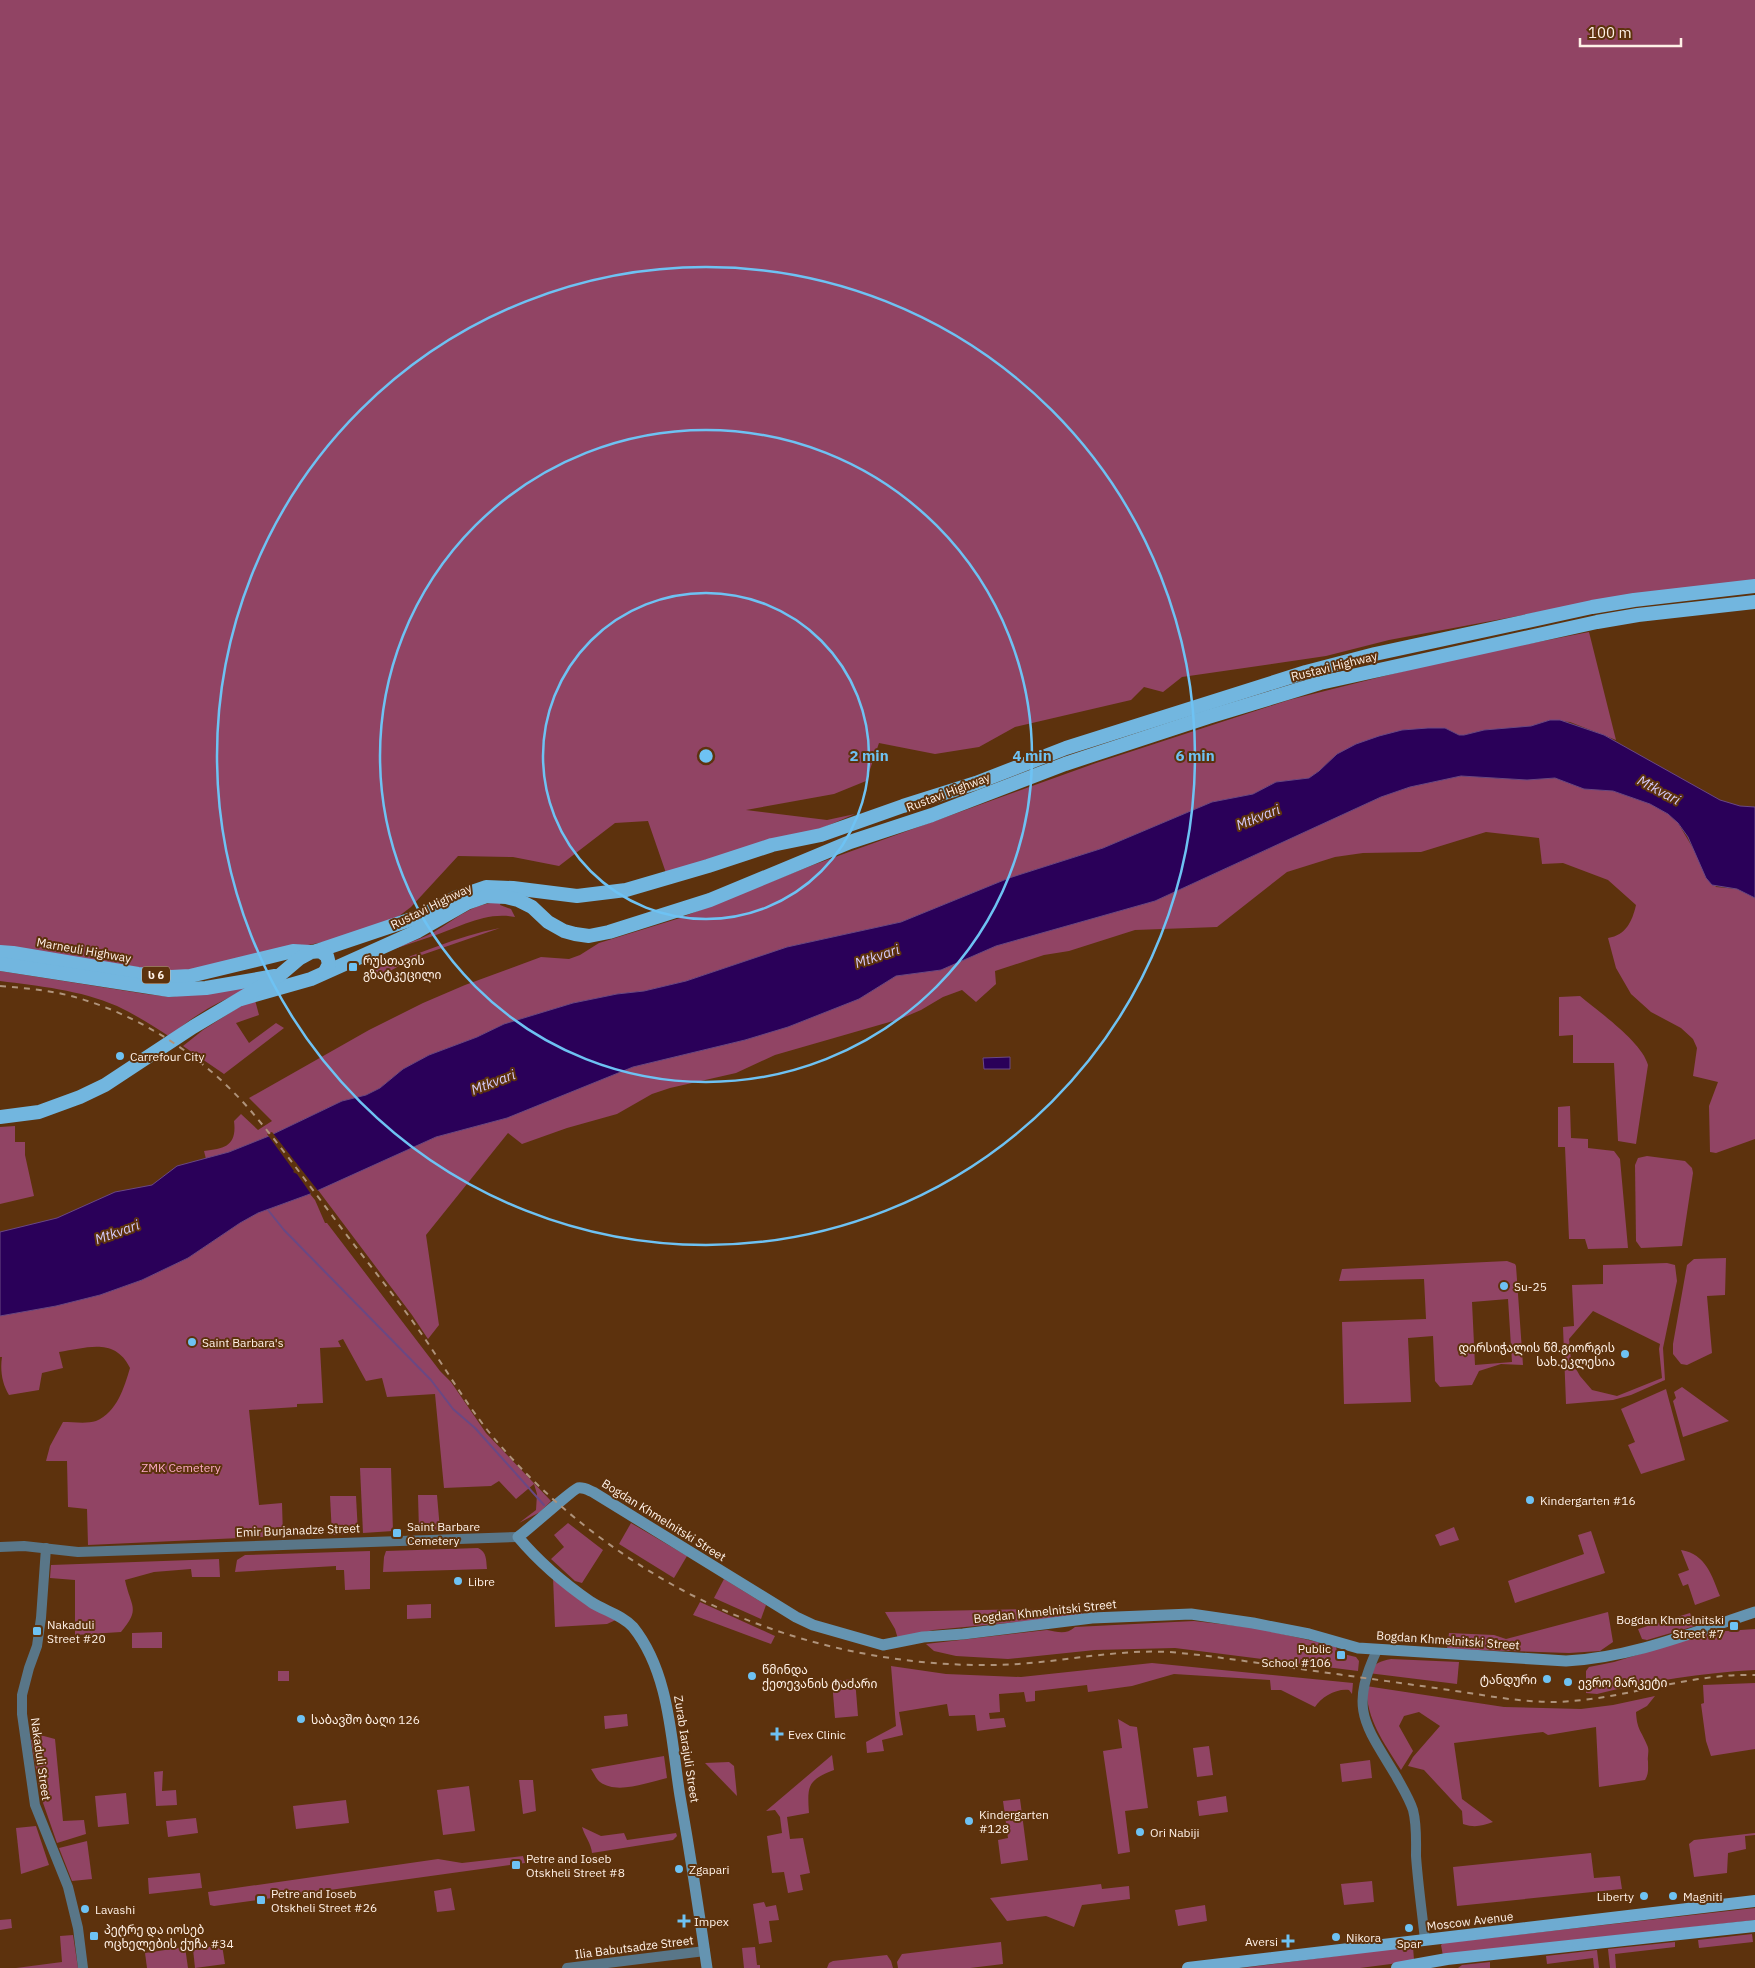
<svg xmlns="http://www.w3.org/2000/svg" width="1755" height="1968" font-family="'IBM Plex Sans','Noto Sans Georgian',sans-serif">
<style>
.green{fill:#914464;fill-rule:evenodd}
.water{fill:#2a0059;stroke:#6a4884}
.pier{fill:#5d320d}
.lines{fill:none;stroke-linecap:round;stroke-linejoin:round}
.stream{stroke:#6a4884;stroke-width:2}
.tertiary{stroke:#597688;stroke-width:10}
.secondary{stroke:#6594b1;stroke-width:11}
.primary{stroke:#6eabd1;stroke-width:12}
.trunk{stroke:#72b6df;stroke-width:14}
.rail{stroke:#af937b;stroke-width:2;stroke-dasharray:6 6;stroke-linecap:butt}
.ring{fill:none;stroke:#6ec2f3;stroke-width:2.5}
.poi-dot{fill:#6ec2f3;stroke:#5d320d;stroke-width:2}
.labels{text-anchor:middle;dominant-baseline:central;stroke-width:4;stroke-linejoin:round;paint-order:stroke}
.shield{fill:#5d320d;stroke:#ceb8a6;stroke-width:1}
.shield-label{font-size:11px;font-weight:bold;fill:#fff1e7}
.street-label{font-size:12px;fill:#fff1e7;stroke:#5d320d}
.poi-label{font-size:12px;fill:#fff1e7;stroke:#5d320d;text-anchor:start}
.park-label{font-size:12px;fill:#feadca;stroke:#5d320d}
.water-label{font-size:14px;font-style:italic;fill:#d5cafa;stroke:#5d320d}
.centre{fill:#6ec2f3;stroke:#5d320d;stroke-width:2.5}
.ring-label{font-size:15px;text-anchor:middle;font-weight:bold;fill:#6ec2f3;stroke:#5d320d;stroke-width:4;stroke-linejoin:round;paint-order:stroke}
</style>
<rect width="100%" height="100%" fill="#5d320d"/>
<!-- green -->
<g class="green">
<path d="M0,0H1755V580L1630,595L1389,640L1326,656L1182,677L1163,692L1144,687L1131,700L1015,727L979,747L935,754L879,743L866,781L834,794L746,810L827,820L855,814L815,831L666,873L648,821L615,823L559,866L513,857L458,856L411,907L395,919L355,936L282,950L190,971L144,970L0,950Z"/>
<path d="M1589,632L1616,740L1570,722L1550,720L1531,726L1484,730L1464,735H1459L1445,728L1402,730L1337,754L1319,771L1309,778L1276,782L1253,794L1212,802L1103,848L1009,878L901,922L787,947L686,981L644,991L617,994L573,1003L504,1024L477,1037L429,1055L403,1069L380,1088L366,1095L342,1101L269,1136L229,1152L206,1159L204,1151C226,1149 237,1145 234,1121L241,1114L258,1130L272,1121L249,1098L369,1030L423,1003L465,985L541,957L569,959L580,955L599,943L680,918L813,865L1096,763L1289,700L1456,658Z"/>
<path d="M1461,776L1527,780L1555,778L1584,789L1613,791L1650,804L1668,814L1678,823L1716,887L1737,889L1755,898V1139L1716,1153L1710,1152L1709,1106L1718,1082L1693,1076L1697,1048L1693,1039L1681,1028L1651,1012L1631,994L1616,968L1608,938C1626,935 1632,922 1636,905L1608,880L1563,863L1542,864L1539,838L1486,832L1421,852L1363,853L1335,857L1287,872L1217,927L1135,930L1069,951L1044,955L995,971L996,984L976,1002L962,990L943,997L921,1010L900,1019L775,1055L736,1073L670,1088L652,1094L617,1114L567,1128L522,1144L508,1133L426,1235L439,1325L428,1339L412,1315L318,1190L436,1137L507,1118L633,1067L745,1040L788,1027L859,999L896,976L941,970L996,946L1155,901L1381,797L1410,787Z"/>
<path d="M501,902L500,905L511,909L515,917C485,911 458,928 430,937C413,943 396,948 379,954C397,947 417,941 434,932C458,918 472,903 501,902Z"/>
<path d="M500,928L413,958L376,979L373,969C416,956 456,936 500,928Z"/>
<path d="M0,971L146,994L171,997L266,980C232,996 197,1010 170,1037C153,1026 136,1015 117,1006C80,990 39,986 0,981Z"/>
<path d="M1580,996C1599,1012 1642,1042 1648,1065L1636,1144L1618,1141L1614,1063H1573V1035L1559,1036V997Z"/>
<path d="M255,1000L259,1015L236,1023L249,1043L276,1023L284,1028L224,1074L183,1046L203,1030L247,1002Z"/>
<path d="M1570,1106L1571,1138L1588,1139V1148L1614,1151L1620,1159L1628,1248L1588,1249L1585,1239H1569L1565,1147H1558V1107Z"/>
<path d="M15,1126V1142H25V1155L34,1196L0,1204V1127Z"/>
<path d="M1647,1156L1685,1161L1692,1168L1693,1173L1682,1246L1641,1248L1636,1241L1635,1165L1638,1158Z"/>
<path d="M310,1194L315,1200L325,1223H327L440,1371L451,1382L486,1433L551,1501L540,1512L519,1523L536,1510L537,1494L534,1484L516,1499L499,1481L491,1486L444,1488L435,1394L387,1397L382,1378L366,1381L343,1339L338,1341L341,1347L320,1348L323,1403L297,1404V1407L249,1410L259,1505L282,1503L283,1536L88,1545L87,1509L68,1507L67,1461H46L50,1446L63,1422C73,1422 87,1424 96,1421C117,1412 124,1388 130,1368C115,1337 87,1348 59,1352L63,1368L42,1373L39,1390L9,1395C2,1384 0,1370 2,1357H0V1316L56,1306L100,1295L142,1280L188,1258L240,1223L258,1213Z"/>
<path d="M1726,1258L1725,1295L1707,1296L1712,1353L1687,1365L1681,1364L1673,1354V1344L1687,1265L1694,1259Z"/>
<path d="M1507,1261L1515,1264L1516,1266L1523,1365L1501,1364L1479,1371L1472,1385L1440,1387L1435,1381L1433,1336L1408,1338L1411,1402L1344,1404L1342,1322L1426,1319L1424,1279L1339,1281L1342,1269ZM1508,1299L1512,1362L1475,1365L1472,1302Z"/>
<path d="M1667,1263L1675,1265L1677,1281L1663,1348L1665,1380L1631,1395L1613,1400L1566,1404L1563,1327L1574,1326L1572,1285L1603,1284V1265ZM1593,1311L1660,1344L1659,1349L1662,1378L1617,1396L1592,1390L1580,1376L1571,1360L1569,1339Z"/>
<path d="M1682,1387L1729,1421L1683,1437L1673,1401L1676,1398L1674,1392Z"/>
<path d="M1666,1389L1685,1460L1641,1474L1628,1445L1635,1442L1621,1409Z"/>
<path d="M360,1468H391L393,1531L363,1533Z"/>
<path d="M418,1495H437L440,1530H419Z"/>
<path d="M330,1496H356L358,1533L332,1535Z"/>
<path d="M568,1523L603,1550L582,1583L575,1581L551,1559L564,1547L554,1535Z"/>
<path d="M631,1523L687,1556L674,1578L619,1544Z"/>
<path d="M1454,1527L1459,1540L1440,1546L1435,1535Z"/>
<path d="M1591,1531L1605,1573L1515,1603L1508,1581L1584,1554L1578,1535Z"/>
<path d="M478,1548C487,1552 486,1560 487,1569L383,1572L384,1557L386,1551Z"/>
<path d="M1681,1550C1706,1554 1712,1576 1720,1596L1695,1605L1688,1584L1683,1586L1678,1574L1689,1570Z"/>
<path d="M370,1551V1589L345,1590L344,1570H354H336V1566L235,1572L237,1560L245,1555Z"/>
<path d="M219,1559L220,1577H192L191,1569L154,1572L125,1580C131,1608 141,1608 121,1632L75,1635V1580L50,1578L51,1565Z"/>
<path d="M553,1577L618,1619L607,1624L555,1627Z"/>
<path d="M724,1579L766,1605L761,1619L714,1598Z"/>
<path d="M700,1602L775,1636L771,1644L693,1615Z"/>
<path d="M431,1604V1618L407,1619V1605Z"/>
<path d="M1082,1608V1616L933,1630L898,1639L895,1629L885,1612Z"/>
<path d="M1608,1612L1613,1642L1600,1651L1569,1653L1447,1649L1449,1633L1494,1635L1506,1639Z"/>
<path d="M1690,1613L1695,1626L1647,1640L1642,1639L1638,1629Z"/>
<path d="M1194,1621L1256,1628L1335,1646L1339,1653L1356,1657L1359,1661L1358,1671L1175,1648L1095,1650L1008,1659L956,1656L934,1651L926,1644L1047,1630C1058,1632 1066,1635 1075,1627Z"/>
<path d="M1755,1629V1670C1701,1673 1650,1681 1597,1694L1586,1693V1671L1589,1667L1614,1662L1712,1632Z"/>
<path d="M162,1632V1648H132V1633Z"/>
<path d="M1391,1659L1459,1662L1457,1684L1368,1673C1375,1663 1380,1661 1391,1659Z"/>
<path d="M1152,1663L1353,1683L1352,1694L1349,1690C1337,1688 1321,1697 1315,1707L1281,1690H1271L1270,1680L1174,1674L1132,1686L1088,1692L1087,1685L1035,1691V1701L1026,1702L1024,1692L999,1694L1000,1712L989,1713L990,1719L1004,1718L1006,1727L977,1731L975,1715L949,1716L947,1704L899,1712L903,1735L882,1740L884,1751L867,1753L866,1742L896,1726L891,1666L946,1674L1021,1677Z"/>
<rect x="278" y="1671" width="11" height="10"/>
<path d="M855,1679L858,1716L835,1718L832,1681Z"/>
<path d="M1755,1683V1749L1711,1756L1706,1741L1701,1704L1704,1703L1703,1685Z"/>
<path d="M1366,1686L1504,1707L1581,1709L1613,1705L1655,1696L1647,1706L1636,1712C1637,1730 1641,1730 1647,1745C1650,1751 1647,1756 1648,1761C1648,1768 1649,1774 1645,1780L1599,1787L1596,1727L1548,1735L1543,1732L1454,1743L1462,1799L1493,1822C1481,1826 1475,1828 1463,1824L1462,1811L1424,1770L1408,1766L1413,1757L1440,1726L1419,1712L1404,1716L1399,1726L1413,1751L1401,1770C1383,1741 1367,1721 1366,1686Z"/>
<path d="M627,1714L628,1726L605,1729L604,1716Z"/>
<path d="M1118,1719L1130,1726L1137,1727L1148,1808L1125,1811L1130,1852L1118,1854L1103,1751L1122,1748Z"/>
<path d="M40,1735L55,1739L63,1821L84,1820L86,1834L57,1843L41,1797L31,1740L35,1736Z"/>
<path d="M1209,1746L1213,1775L1197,1777L1193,1748Z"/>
<path d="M832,1755L834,1770C808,1780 807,1785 809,1813L787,1817L790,1839L803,1838L810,1873L800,1875L803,1890L788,1893L784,1872L772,1873L767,1836L782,1833L780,1817L775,1810L766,1811Z"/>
<path d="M664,1756L667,1778C649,1782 617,1795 600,1782C596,1779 594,1773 591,1769Z"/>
<path d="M1370,1760L1372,1778L1342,1782L1340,1764Z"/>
<path d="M729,1762L734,1766L737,1796L705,1763Z"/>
<path d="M163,1771L162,1791L176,1790L177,1805L156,1806L154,1772Z"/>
<path d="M519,1780H533L536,1811L523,1814Z"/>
<path d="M469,1786L475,1831L443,1835L437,1790Z"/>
<path d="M126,1793L129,1824L98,1827L95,1796Z"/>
<path d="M1226,1796L1228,1812L1199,1816L1197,1801Z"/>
<path d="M1020,1799L1028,1860L1001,1864L998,1840L1008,1838L1003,1801Z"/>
<path d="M346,1800L349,1823L296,1829L293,1806Z"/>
<path d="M196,1818L198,1833L168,1837L166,1821Z"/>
<path d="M36,1826L49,1865L21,1874L16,1828Z"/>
<path d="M582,1827L601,1836L624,1833L627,1840L676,1833L677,1836L673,1840L592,1853C591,1843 585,1837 582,1827Z"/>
<path d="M1755,1833V1835L1745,1836L1746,1849L1728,1853L1727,1873L1694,1877L1689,1844L1694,1840Z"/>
<path d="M87,1841L92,1879L72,1881L59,1848Z"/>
<path d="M1591,1853L1594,1878L1620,1876L1622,1889L1457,1906L1453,1867Z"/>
<path d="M523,1856L525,1863L214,1906L210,1905L208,1892L438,1859L462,1863Z"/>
<path d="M200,1873L202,1888L149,1894L148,1878Z"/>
<path d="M1372,1881L1374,1902L1344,1905L1341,1884Z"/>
<path d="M1101,1884L1102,1889L1129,1886L1130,1899L1082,1905L1074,1927L1046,1916L1007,1921L990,1898Z"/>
<path d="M451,1888L455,1910L437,1912L434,1891Z"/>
<path d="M764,1902L766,1907L776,1905L779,1920L769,1921L772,1942L759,1944L753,1904Z"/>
<path d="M1205,1905L1207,1921L1178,1926L1175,1910Z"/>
<path d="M1755,1908V1920L1443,1956L1441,1945L1443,1943Z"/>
<path d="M11,1919L12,1928L0,1930V1920Z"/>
<path d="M1752,1934L1753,1942L1699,1948L1698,1940Z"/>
<path d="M73,1935L78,1968H16L62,1962L60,1936Z"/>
<path d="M1001,1942L1003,1964L970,1968H898L897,1962L902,1954Z"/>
<path d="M1675,1942V1947L1615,1954L1616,1968H1610L1608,1949Z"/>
<path d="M222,1945L225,1964L195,1968L193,1949Z"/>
<path d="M1413,1946L1414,1961L1360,1968H1242Z"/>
<path d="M185,1947L188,1968H147L145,1953Z"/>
<path d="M755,1947L757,1965H760V1968H744L742,1948Z"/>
<path d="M1597,1950L1599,1968H1594L1593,1958L1547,1964L1546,1956Z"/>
<path d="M887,1955L891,1961L893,1968H827L829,1963L833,1961Z"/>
<path d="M1490,1962V1968H1458L1462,1965Z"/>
</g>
<!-- water -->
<g class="water">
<path d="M1550,720H1560L1604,735L1720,800L1740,806L1755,807V898L1737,889L1712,885L1706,878L1688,837L1678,823L1668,814L1650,804L1613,791L1584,789L1555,778L1527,780L1461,776L1410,787L1381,797L1155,901L996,946L941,970L896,976L859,999L788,1027L745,1040L633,1067L507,1118L436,1137L310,1194L258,1213L240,1223L188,1258L142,1280L100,1295L56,1306L0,1316V1232L57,1218L115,1192L152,1185L177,1166L229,1152L269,1136L342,1101L366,1095L380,1088L403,1069L429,1055L477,1037L504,1024L573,1003L617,994L644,991L686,981L787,947L901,922L1009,878L1103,848L1212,802L1253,794L1276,782L1309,778L1319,771L1337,754L1356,744L1379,736L1402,730L1428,728H1445L1459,735H1464L1484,730L1531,726Z"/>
<path d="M1010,1057V1069H984L983,1058Z"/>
</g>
<!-- pier -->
<path class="pier" d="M272,1132L319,1192L313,1195L311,1194L297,1174L293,1172L294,1171L267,1134Z"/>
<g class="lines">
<!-- stream -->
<path class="stream" d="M268,1210L284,1230L431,1380L453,1409L475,1428L544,1505"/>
<!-- tertiary -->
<g class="tertiary">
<path d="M0,1547L24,1546L78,1552L518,1537"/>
<path d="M46,1548L41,1618L37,1646L29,1668L22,1695V1714L35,1805L68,1887L78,1928L83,1968"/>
<path d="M1377,1650C1349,1710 1365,1724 1396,1776C1402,1787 1409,1798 1413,1810C1417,1825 1416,1841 1416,1856C1418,1884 1422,1912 1425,1940"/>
<path d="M567,1968L705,1951"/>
</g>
<!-- secondary -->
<path class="secondary" d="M707,1968C699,1911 690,1853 680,1796C671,1741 670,1673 633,1627C622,1615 605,1611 591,1602C565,1584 539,1562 518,1537C528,1530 573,1489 578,1488C583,1487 588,1490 593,1492L796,1617L813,1625L883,1645L923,1637L963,1634L1092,1618L1191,1614L1253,1623L1309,1634L1358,1648L1566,1661C1631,1658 1694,1632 1755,1612"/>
<!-- primary -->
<g class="primary">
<path d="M1188,1968L1755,1901"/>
<path d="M1397,1968L1447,1959L1755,1926"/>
</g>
<!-- trunk -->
<g class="trunk">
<path d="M317,951L421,916L457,897L486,887L513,888L577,896L626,890L708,866L772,845L821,835L903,806L976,783L1066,748L1306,672L1375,654L1592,607L1634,600L1755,586"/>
<path d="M0,952L13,953L138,974L171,977L190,976L293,951L310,952"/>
<path d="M0,964L169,990L206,988L275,976"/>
<path d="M241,999L311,979L418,931L467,903L487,896L506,897L518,900L532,907L548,922L564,931L575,934L589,936L609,932L710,900L850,842L932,815L1065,764L1208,717L1320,683L1597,622L1638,615L1755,602"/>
<path d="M0,1117L39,1112L80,1097L105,1085L193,1027L280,975L300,958L311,952L320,951L327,956L329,964L325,972"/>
</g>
<!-- rail -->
<path class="rail" d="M0,986C24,988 48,990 71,996C142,1015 209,1060 256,1117C282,1148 306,1181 331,1214C361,1255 394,1294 423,1336C448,1372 470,1411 499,1444C547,1500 609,1549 673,1585C770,1639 885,1667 996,1665C1054,1664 1111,1649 1169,1652C1206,1655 1243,1661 1280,1666C1334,1674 1388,1681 1442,1689C1479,1694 1516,1702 1553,1702C1622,1701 1686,1673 1755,1675"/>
</g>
<!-- distance rings -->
<g class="ring">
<circle cx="706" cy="756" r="163"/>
<circle cx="706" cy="756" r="326"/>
<circle cx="706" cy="756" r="489"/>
</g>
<!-- markers -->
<g class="poi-dot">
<rect x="348" y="962" width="10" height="10" rx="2.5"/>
<circle cx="120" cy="1056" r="5"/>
<circle cx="1504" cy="1286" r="5"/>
<circle cx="192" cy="1342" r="5"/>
<circle cx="1625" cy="1354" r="5"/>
<circle cx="1530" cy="1500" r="5"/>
<rect x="392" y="1528" width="10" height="10" rx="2.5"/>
<circle cx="458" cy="1581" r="5"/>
<rect x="1729" y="1621" width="10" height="10" rx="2.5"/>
<rect x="32" y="1626" width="10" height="10" rx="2.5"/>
<rect x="1336" y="1650" width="10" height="10" rx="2.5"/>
<circle cx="752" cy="1676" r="5"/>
<circle cx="1547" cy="1679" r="5"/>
<circle cx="1568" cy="1682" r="5"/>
<circle cx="301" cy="1719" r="5"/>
<path d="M774.5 1726.5h5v5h5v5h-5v5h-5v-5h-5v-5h5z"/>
<circle cx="969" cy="1821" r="5"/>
<circle cx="1140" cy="1832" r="5"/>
<rect x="511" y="1860" width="10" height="10" rx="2.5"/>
<circle cx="679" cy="1869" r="5"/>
<circle cx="1644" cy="1896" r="5"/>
<circle cx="1673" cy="1896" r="5"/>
<rect x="256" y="1895" width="10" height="10" rx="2.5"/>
<circle cx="85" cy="1909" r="5"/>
<path d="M681.5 1913.5h5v5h5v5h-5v5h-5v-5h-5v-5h5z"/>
<circle cx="1409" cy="1928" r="5"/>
<rect x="89" y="1931" width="10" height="10" rx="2.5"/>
<circle cx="1336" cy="1937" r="5"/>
<path d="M1285.5 1933.5h5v5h5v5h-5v5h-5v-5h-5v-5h5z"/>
</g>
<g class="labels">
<!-- shield labels -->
<rect class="shield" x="142" y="966.5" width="28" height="17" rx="4"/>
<g class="shield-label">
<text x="156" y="975">ს 6</text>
</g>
<!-- street labels -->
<g class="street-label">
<text transform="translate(1334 666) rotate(-14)">Rustavi Highway</text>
<text transform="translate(948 792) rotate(-21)">Rustavi Highway</text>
<text transform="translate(431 906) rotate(-26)">Rustavi Highway</text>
<text transform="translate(84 950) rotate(10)">Marneuli Highway</text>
<text transform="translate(664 1520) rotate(32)">Bogdan Khmelnitski Street</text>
<text transform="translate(298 1530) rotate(-2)">Emir Burjanadze Street</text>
<text transform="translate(1045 1611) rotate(-6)">Bogdan Khmelnitski Street</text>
<text transform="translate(1448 1640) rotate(4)">Bogdan Khmelnitski Street</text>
<text transform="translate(687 1749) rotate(81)">Zurab Iarajuli Street</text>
<text transform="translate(41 1759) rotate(82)">Nakaduli Street</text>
<text transform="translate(1470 1921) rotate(-7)">Moscow Avenue</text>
<text transform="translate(634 1947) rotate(-7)">Ilia Babutsadze Street</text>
</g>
<!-- poi labels -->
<g class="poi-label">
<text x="363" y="960">რუსთავის<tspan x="363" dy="14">გზატკეცილი</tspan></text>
<text x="130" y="1056">Carrefour City</text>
<text x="1514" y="1286">Su-25</text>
<text x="202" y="1342">Saint Barbara's</text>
<text x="1615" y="1347" text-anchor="end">დირსიჭალის წმ.გიორგის<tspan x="1615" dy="14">სახ.ეკლესია</tspan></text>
<text x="1540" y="1500">Kindergarten #16</text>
<text x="407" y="1526">Saint Barbare<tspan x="407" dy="14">Cemetery</tspan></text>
<text x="468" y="1581">Libre</text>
<text x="1724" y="1619" text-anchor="end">Bogdan Khmelnitski<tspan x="1724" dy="14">Street #7</tspan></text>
<text x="47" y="1624">Nakaduli<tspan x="47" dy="14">Street #20</tspan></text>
<text x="1331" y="1648" text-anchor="end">Public<tspan x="1331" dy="14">School #106</tspan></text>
<text x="762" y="1669">წმინდა<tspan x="762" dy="14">ქეთევანის ტაძარი</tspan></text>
<text x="1537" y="1679" text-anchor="end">ტანდური</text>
<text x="1578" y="1682">ევრო მარკეტი</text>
<text x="311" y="1719">საბავშო ბაღი 126</text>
<text x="788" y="1734">Evex Clinic</text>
<text x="979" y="1814">Kindergarten<tspan x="979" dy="14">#128</tspan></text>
<text x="1150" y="1832">Ori Nabiji</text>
<text x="526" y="1858">Petre and Ioseb<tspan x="526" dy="14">Otskheli Street #8</tspan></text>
<text x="689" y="1869">Zgapari</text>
<text x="271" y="1893">Petre and Ioseb<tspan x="271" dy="14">Otskheli Street #26</tspan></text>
<text x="1634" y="1896" text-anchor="end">Liberty</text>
<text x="1683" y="1896">Magniti</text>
<text x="95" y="1909">Lavashi</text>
<text x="694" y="1921">Impex</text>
<text x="104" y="1929">პეტრე და იოსებ<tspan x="104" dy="14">ოცხელების ქუჩა #34</tspan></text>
<text x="1346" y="1937">Nikora</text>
<text x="1278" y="1941" text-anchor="end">Aversi</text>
<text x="1409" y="1943" text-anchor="middle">Spar</text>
</g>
<!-- park labels -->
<g class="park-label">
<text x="181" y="1467">ZMK Cemetery</text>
</g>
<!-- water labels -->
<g class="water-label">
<text transform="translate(1659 790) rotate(28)">Mtkvari</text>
<text transform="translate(1258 817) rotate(-22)">Mtkvari</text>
<text transform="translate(877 956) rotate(-19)">Mtkvari</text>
<text transform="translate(493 1082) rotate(-21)">Mtkvari</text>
<text transform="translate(117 1232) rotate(-20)">Mtkvari</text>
</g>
</g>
<circle cx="706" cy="756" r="8" class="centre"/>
<g class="ring-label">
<text x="869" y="761">2 min</text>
<text x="1032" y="761">4 min</text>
<text x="1195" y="761">6 min</text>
</g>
<!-- scale -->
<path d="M1580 38v8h101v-8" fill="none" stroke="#fff1e7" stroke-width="2.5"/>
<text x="1588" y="38" font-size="15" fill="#fff1e7" stroke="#5d320d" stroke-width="4" paint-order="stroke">100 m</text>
</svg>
